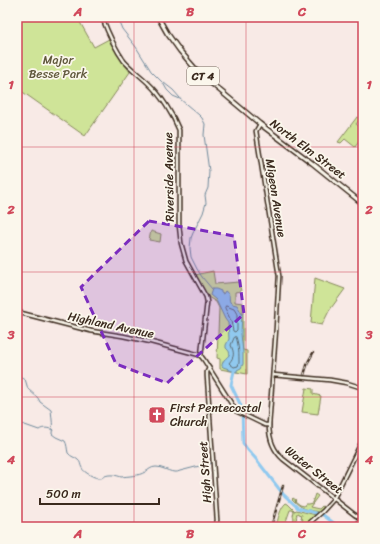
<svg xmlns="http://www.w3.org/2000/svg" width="380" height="544" font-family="Sriracha,sans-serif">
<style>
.green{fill:#cfe498;stroke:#85875b}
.water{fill:#90c9ef;stroke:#6e899b}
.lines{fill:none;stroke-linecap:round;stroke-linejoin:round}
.shore{stroke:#5d6a72;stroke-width:1}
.stream{stroke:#6e899b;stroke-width:1}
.river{stroke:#90c9ef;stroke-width:3}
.secondary-casing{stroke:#3b2a1e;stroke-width:5.5}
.primary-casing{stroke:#3b2a1e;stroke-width:6}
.highway-casing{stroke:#3b2a1e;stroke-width:7}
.secondary{stroke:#fbf7ec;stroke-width:2.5}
.primary{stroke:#fbf7ec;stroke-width:3}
.highway{stroke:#fbf7ec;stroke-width:4}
.rail-casing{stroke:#3b2a1e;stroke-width:2.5}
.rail{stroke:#fbf7ec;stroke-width:1;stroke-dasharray:3;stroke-linecap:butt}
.marked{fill:#7b2cbf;fill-opacity:0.2;stroke:#7b2cbf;stroke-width:3;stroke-dasharray:8 5;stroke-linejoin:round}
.grid{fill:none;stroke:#d1495b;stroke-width:1;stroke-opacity:0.55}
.labels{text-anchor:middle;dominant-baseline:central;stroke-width:3.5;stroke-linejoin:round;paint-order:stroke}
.shield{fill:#fbf7ec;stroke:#75685c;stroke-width:1}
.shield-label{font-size:11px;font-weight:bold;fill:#3b2a1e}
.park-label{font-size:12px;fill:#60583c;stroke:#fbf7ec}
.street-label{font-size:12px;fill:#3b2a1e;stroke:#fbf7ec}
.poi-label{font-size:12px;fill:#3b2a1e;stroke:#fbf7ec;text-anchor:start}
.neatline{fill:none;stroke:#d1495b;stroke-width:1.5}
.grid-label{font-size:13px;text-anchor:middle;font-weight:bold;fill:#d1495b}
</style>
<rect width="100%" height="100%" fill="#f8eae6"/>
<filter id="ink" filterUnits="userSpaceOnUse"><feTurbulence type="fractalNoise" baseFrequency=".025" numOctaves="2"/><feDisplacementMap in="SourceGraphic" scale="8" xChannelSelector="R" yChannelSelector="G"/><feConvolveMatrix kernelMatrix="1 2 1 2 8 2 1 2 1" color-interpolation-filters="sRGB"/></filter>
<g filter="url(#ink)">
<!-- green -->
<g class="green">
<path d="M17,17H77L94,47L109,39L111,44L130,72L85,136L17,88Z"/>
<path d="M357,117L360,119L356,124L363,130V136L355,147L345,139L341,143L338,142Z"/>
<path d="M151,231L161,234L160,242L149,240Z"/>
<path d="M213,271L215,284L239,282L241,291L235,292V302L243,303V350L247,351V374L220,369V359L217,358L219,308L216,302L208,297L195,275Z"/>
<path d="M315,278L345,289L329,311L322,325L311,323Z"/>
<path d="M306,388L313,389V394L321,396L318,414L302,412Z"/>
<path d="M315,494L318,496L310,507L319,509L322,506L325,508L320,512C306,510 302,509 292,499L293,498L296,500L295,501L300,505L304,506L305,504H308L312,503Z"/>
<path d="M286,503L288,504L295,511L296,510L316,515L303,527H298L300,525L299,523L301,522L300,521H302L303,519L301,518L302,515L299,514V513L297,514H296L297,515L296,517L297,518L296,519V520L294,521L295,525H292L294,518L293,516L294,511L292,510H290L284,527H276C278,519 280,508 286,503Z"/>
</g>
<!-- water -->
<path class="water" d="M212,289H216L221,291V293L223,294L225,291C232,296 228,297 230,302L232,304L237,305L242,314L241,334L243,352V364L241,368L237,370V372L229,370V369L223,367L222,366C222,364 223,362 224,360C228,356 233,354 226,348V345L229,339L228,323L225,319L216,300L210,295Z"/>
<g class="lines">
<!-- shore -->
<g class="shore">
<path d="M226,306L234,309L237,314V330L235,332L233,331L231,321L225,308Z"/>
<path d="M236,337C239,345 239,355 239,363L238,366L234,367L230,364L229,363C235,356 234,353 231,345L234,338Z"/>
</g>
<!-- stream -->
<g class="stream">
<path d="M117,17L122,29L136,47L151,71L163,83L167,90L173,96L180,99L199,115L202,118L205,124L204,135L209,171L208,188L205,195L206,203L203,213L193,233L191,238L190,248L191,257L197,269L202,277L212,289"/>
<path d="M164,83L173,90L180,98"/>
<path d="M17,375L25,379L28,389L38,398L40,402L51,410C52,419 53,426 52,434L56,437L65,441C67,444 67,449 68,453C71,457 75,457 78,460C81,462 80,465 82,468C83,472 96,479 100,478C103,478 102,477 105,476C110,474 116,475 121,477C128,476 139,476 145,472C149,470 151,467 156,467C164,467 173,475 180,471L211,463"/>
<path d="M17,426L22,424L39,430C43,427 49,428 53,430"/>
</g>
<!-- river -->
<path class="river" d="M234,371L231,385L242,408L243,443L247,449L256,459L283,494L298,508L323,515L339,527"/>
<!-- secondary casing -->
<g class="secondary-casing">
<g id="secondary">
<path d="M102,17C108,33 114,47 124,61C131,69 141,76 149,84C161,95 173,115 179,130V225L181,243L186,261L206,297L207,302L201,356"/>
<path d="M260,124L256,131L279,276L276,329L269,425C269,438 273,450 283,459L355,515L362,519"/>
<path d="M17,312L91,331L123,336L151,342L196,354L201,356L204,360L236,411L265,425H269"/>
<path d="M209,368L207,372V376L217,520L216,527"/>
<path d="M273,375L330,380L347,383L363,388"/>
<path d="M305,527L323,511L333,500L363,439"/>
</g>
</g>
<!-- primary casing -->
<g class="primary-casing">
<g id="primary">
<path d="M158,17L167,33L180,51L199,73L260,124L312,163L363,204"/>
<path d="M358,526L363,511"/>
<path d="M361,527L363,519"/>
</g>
</g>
<!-- highway casing -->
<g class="highway-casing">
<path id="highway" d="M357,527L358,526H363"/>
</g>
<!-- secondary -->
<use href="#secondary" class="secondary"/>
<!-- primary -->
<use href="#primary" class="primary"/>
<!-- highway -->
<use href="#highway" class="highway"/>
<!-- rail casing -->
<g class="rail-casing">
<g id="rail">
<path d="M304,375L308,362L313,353"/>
<path d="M271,527L283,486"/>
</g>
</g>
<!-- rail -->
<use href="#rail" class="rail"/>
</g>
</g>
<!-- marked area -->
<path class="marked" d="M149,221L234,236L244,314L167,383L116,364L81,287Z"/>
<!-- grid -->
<path class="grid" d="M134,17V527M246,17V527M17,147H363M17,272H363M17,397H363"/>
<!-- icons -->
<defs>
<g id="church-square" transform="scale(0.9)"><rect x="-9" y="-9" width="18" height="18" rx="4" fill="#d1495b" stroke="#fbf7ec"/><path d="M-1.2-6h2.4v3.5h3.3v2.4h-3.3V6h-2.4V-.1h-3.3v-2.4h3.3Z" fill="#fff"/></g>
</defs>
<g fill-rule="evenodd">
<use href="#church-square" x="157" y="415"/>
</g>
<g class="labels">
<!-- shield labels -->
<rect class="shield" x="187" y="67" width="32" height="18" rx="3"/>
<g class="shield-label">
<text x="203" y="76">CT 4</text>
</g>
<!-- park labels -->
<g class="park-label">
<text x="58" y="60">Major<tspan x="58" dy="14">Besse Park</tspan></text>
</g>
<!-- street labels -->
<g class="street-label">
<text transform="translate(308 149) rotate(37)">North Elm Street</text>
<text transform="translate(169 177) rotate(-91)">Riverside Avenue</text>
<text transform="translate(276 198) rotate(81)">Migeon Avenue</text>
<text transform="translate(111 325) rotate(12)">Highland Avenue</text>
<text transform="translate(314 470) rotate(38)">Water Street</text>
<text transform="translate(205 472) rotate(-94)">High Street</text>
</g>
<!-- poi labels -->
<g class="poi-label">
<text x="170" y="408">First Pentecostal<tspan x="170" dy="14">Church</tspan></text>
</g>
</g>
<!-- margin -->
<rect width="380" height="544" fill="none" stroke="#fbf7ec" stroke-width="44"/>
<!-- scale -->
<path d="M40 498v6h119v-6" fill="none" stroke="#3b2a1e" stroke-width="2"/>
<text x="46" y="498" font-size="12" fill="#3b2a1e" stroke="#fbf7ec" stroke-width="3" paint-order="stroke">500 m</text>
<rect x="22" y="22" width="336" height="500" class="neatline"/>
<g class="grid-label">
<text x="78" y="16">A</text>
<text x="190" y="16">B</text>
<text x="302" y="16">C</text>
<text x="11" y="89">1</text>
<text x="369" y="89">1</text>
<text x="11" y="214">2</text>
<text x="369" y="214">2</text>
<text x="11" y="339">3</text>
<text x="369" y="339">3</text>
<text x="11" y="464">4</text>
<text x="369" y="464">4</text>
<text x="78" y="538">A</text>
<text x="190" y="538">B</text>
<text x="302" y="538">C</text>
</g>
</svg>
